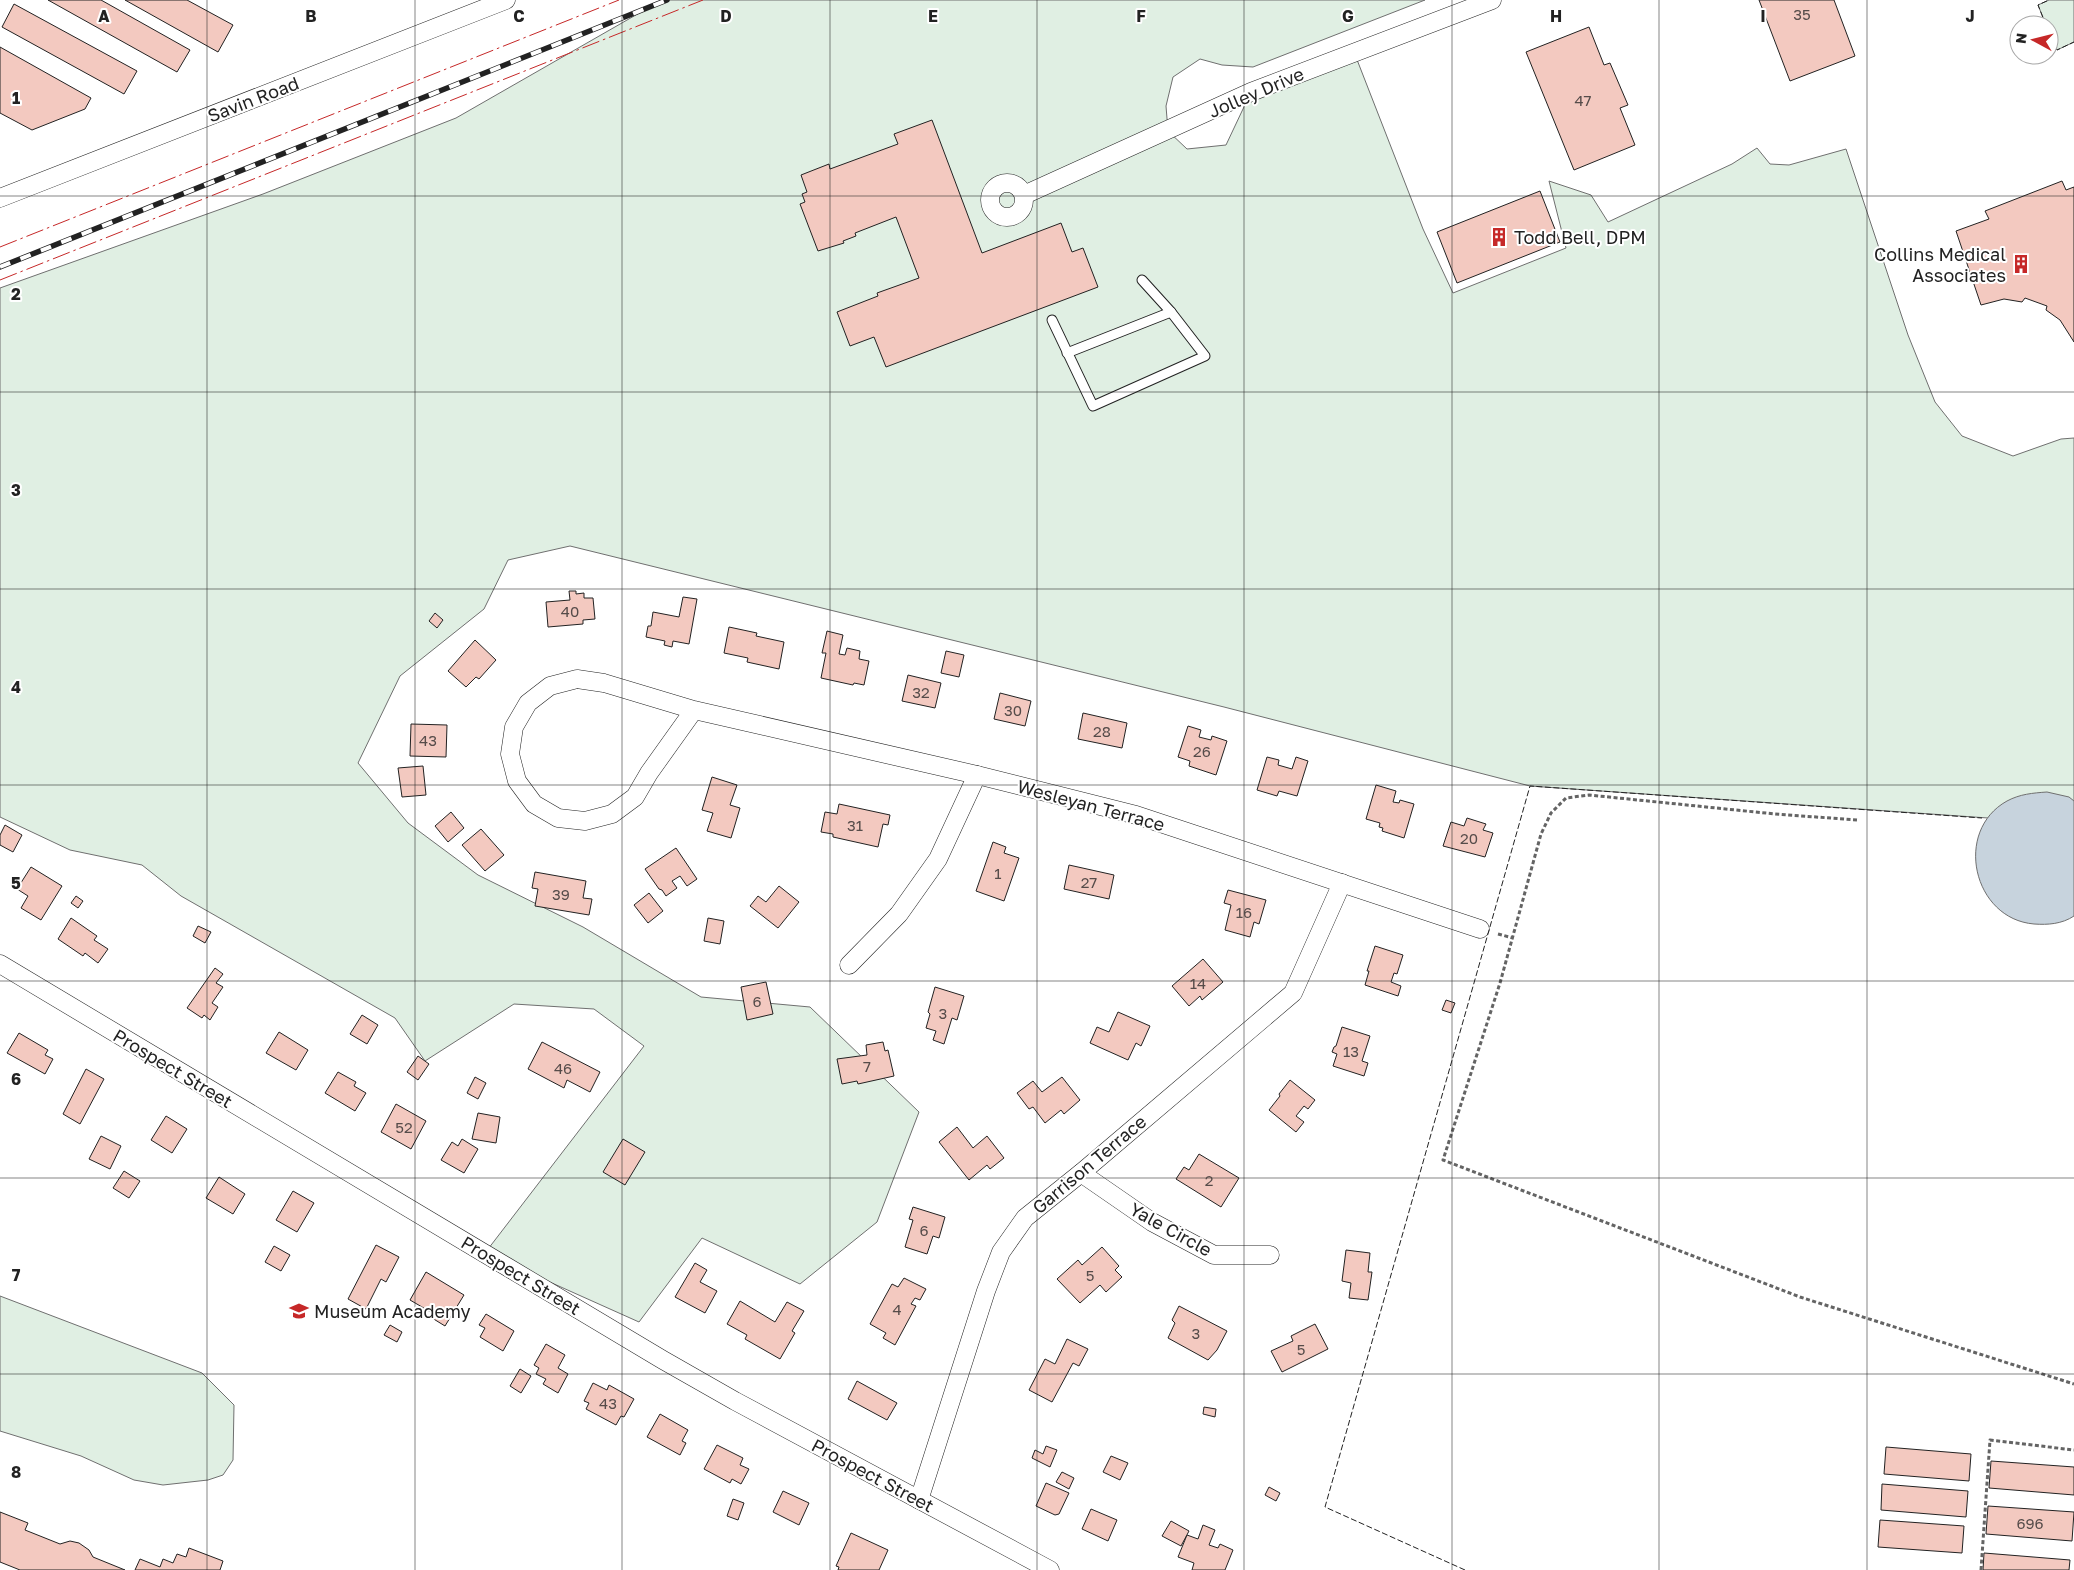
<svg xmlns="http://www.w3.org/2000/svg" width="2074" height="1570" font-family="'Golos Text',sans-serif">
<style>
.green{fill:#e0efe3;stroke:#6f6f6f}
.water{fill:#c7d3dd;stroke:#6f6f6f}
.building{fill:#f3c9c0;stroke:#222}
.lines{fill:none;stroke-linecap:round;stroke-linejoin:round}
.lane-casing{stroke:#222;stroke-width:11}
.street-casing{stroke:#222;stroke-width:19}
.path{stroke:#646464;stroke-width:3;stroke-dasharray:4 2.5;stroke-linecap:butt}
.lane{stroke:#fff;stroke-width:9}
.street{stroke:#fff;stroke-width:18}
.rail-casing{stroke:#222;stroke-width:5.5}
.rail{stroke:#fff;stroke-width:4;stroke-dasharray:11;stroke-linecap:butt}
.fence{stroke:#222;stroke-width:1;stroke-dasharray:6 2.5;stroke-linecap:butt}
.power{stroke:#c62828;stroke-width:1;stroke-dasharray:18 4 2.5 4;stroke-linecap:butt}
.grid{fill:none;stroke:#222;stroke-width:1;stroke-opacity:0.55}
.labels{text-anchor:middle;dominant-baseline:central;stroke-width:4;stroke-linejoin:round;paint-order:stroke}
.number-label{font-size:15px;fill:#564c4a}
.street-label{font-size:18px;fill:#222;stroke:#fff}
.poi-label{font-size:18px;fill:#222;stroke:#fff;text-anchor:start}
.grid-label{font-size:16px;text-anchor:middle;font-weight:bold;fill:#222;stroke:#fff;stroke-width:4;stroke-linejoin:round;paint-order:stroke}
</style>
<rect width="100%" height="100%" fill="#fff"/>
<!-- green -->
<g class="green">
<path d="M662,0H1425L1253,67L1222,65L1200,59L1173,77L1166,106L1168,131L1187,149L1226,145L1251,92L1354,52L1423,229L1453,293L1566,248L1549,181L1591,195L1608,222L1732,164L1757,148L1770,164L1789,165L1846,149L1908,335L1935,402L1962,436L2013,456L2061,439L2074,438V824L1530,786L1224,707L570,546L508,560L484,609L400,676L358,763L408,823L478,875L583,927L701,997L810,1007L919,1112L877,1222L800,1284L702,1238L639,1322L485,1253L644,1046L594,1009L514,1004L425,1061L395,1018L181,896L142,865L70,850L0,817V288L263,194L456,118Z"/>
<path d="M2049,0H2074V42L2057,50L2049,32V25H2046L2038,5Z"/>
<path d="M0,1296L202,1373L234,1405L233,1460L223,1475L208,1480L163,1485L134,1480L81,1456L0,1431Z"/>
</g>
<!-- water -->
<path class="water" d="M2047,792L2069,797L2074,801V916C2062,924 2048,925 2034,924C1973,919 1953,831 2007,801C2020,794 2033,793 2047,792Z"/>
<!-- building -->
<g class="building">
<path d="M48,0H101L190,50L177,72Z"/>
<path d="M125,0H187L233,25L218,52Z"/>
<path d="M1759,0H1834L1855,56L1790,81Z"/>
<path d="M14,4L137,71L124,94L2,27Z"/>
<path d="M1589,27L1604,65L1610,63L1628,105L1620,108L1635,145L1574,170L1526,52Z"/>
<path d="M0,47L91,98L85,109L32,130L0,113Z"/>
<path d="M932,120L982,253L1061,223L1072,252L1083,248L1098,287L886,367L874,337L850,346L837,312L878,296L877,293L919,278L896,217L855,233L856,236L843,241L844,243L818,251L800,204L805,202L802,194L807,192L801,175L829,164L830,169L898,144L894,134Z"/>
<path d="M2062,181L2066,190L2074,187V342L2060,320L2046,310L2047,306L2025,298L2022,302L2004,299L1981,305L1956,231L1989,219L1985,211Z"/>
<path d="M1540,191L1560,242L1457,283L1437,232Z"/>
<path d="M569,591H576V594L584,593V598H593L595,619L583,620V624L548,627L546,602L570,600Z"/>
<path d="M683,597L697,599L689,644L673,641L672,647L664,645L665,641L646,637L648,626H651L653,612L679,617Z"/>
<path d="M435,613L443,620L437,628L429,621Z"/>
<path d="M729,627L757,633L756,636L784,642L779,669L747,662L748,658L724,653Z"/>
<path d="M827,631L843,635L839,654L845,655L847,648L860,651L859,659L869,661L864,685L854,683L853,685L821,678L826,653H822Z"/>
<path d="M475,640L496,660L479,679L476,677L466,687L448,671Z"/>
<path d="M946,651L964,655L959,677L941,673Z"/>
<path d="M908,675L941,683L935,708L902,701Z"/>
<path d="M1000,693L1031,701L1025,726L994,719Z"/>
<path d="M1083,713L1127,723L1122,748L1078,739Z"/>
<path d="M411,724L447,725L446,757L410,756Z"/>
<path d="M1188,726L1201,730L1199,737L1211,740L1212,736L1227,741L1216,775L1189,766L1190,761L1178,757Z"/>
<path d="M1267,757L1279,760L1278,765L1292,769L1296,757L1308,761L1297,796L1279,791L1277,796L1257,790Z"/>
<path d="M423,766L426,795L402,797L398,768Z"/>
<path d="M712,777L737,785L730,805L740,808L731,838L707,831L713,813L702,810Z"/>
<path d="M1376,785L1396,791L1393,802L1399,803L1400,800L1414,804L1404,838L1382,831L1383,828L1379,827L1380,823L1366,819Z"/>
<path d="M839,804L890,815L888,825L883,824L878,847L833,837V834L821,832L825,812L837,814Z"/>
<path d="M451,812L464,828L448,842L435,826Z"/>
<path d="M1467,818L1486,824L1483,830L1493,833L1485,857L1443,846L1451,822L1464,826Z"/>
<path d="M5,825L22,835L13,852L0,845V835Z"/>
<path d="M481,829L504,855L485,871L462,845Z"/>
<path d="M993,842L1006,847L1004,853L1019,858L1004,901L976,891Z"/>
<path d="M676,848L697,879L687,886L680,876L672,881L677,888L666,896L662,890L659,889L645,869Z"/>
<path d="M1069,865L1114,875L1109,899L1064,889Z"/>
<path d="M31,867L62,886L41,920L21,908L28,896L17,889Z"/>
<path d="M535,872L586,881L583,898L592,899L589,915L535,906L538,889L532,888Z"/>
<path d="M779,886L799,902L778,928L750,906L758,896L766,902Z"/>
<path d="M1228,890L1266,900L1259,924L1254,922L1250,937L1225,930L1231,905L1224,903Z"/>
<path d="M649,893L663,911L648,923L634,905Z"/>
<path d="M76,896L83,901L78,908L71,903Z"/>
<path d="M71,918L97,936L94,940L108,949L98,963L85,953L83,956L58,939Z"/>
<path d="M708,918L724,921L720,944L704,941Z"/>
<path d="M198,926L211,932L205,943L193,936Z"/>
<path d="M1375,946L1403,955L1397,974L1394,973L1391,982L1401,986L1398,996L1365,985L1369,971H1367Z"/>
<path d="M1203,959L1223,982L1202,1000L1200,996L1189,1006L1172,986Z"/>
<path d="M215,968L223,974L216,983L223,987L212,1003L218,1007L210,1020L204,1015L202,1018L187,1008Z"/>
<path d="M766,982L773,1014L747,1020L741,987Z"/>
<path d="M935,987L964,996L957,1020L952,1018L944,1044L933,1040L936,1031L926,1028L930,1014L928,1012Z"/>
<path d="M1446,1000L1455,1003L1451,1013L1442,1010Z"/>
<path d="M1118,1012L1150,1026L1141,1046L1136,1043L1128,1060L1090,1043L1097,1027L1109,1032Z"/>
<path d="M362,1015L378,1025L367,1044L350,1034Z"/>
<path d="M1342,1027L1370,1036L1362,1061L1368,1063L1364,1076L1333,1066L1337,1054L1332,1052L1334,1047L1336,1046Z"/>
<path d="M279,1032L308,1050L296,1070L266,1053Z"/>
<path d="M19,1033L48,1050L45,1055L53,1059L45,1074L7,1053Z"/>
<path d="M542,1042L600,1072L590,1092L567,1080L564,1088L528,1069Z"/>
<path d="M883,1042L885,1051L888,1050L894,1076L858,1084L857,1081L842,1084L837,1059L867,1055L866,1045Z"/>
<path d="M418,1056L429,1064L418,1080L407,1072Z"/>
<path d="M86,1069L104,1079L80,1124L63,1114Z"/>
<path d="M338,1072L356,1082L354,1086L366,1093L355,1111L325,1093Z"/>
<path d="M475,1077L486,1083L478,1099L467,1093Z"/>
<path d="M1062,1077L1080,1100L1064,1114L1061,1110L1045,1123L1033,1107L1029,1109L1017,1093L1033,1081L1042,1092Z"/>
<path d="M1290,1080L1315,1100L1308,1109L1304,1106L1296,1116L1304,1122L1296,1132L1269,1110L1280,1096L1279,1094Z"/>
<path d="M396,1104L426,1121L411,1149L381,1132Z"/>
<path d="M478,1113L500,1117L496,1143L472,1139Z"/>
<path d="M166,1116L187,1129L172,1153L151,1140Z"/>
<path d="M957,1127L973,1148L987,1136L1004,1158L990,1169L987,1165L969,1180L939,1142Z"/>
<path d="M101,1136L121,1146L110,1169L89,1159Z"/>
<path d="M462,1139L478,1149L464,1173L441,1160L452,1142L458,1146Z"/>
<path d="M623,1139L645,1152L625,1185L603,1172Z"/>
<path d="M1199,1154L1239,1178L1221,1207L1176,1179L1184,1167L1189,1170Z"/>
<path d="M124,1171L140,1181L129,1198L113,1188Z"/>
<path d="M219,1177L245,1194L233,1214L206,1198Z"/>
<path d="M293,1191L314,1203L297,1232L276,1220Z"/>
<path d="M913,1207L945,1217L939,1238L933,1236L927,1254L905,1247L913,1220L909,1219Z"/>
<path d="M376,1245L399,1257L386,1282L381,1279L366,1309L348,1299Z"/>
<path d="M274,1246L290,1255L281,1271L265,1262Z"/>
<path d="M1102,1247L1119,1266L1115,1270L1122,1277L1106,1292L1100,1285L1080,1303L1057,1279L1078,1260L1082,1265Z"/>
<path d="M1346,1250L1370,1253L1368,1272H1372L1368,1300L1349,1298L1351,1283L1342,1281Z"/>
<path d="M695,1263L707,1270L700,1282L717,1291L705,1313L675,1297Z"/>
<path d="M426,1272L464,1295L445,1326L432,1318L434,1314L410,1300Z"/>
<path d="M904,1278L926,1289L920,1300L915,1298L911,1304L916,1306L895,1345L883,1338L886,1333L870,1324L892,1284L898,1287Z"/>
<path d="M740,1301L775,1322L787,1302L804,1311L792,1331L795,1333L780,1359L745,1339L747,1335L727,1324Z"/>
<path d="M1179,1306L1227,1331L1217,1350L1208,1360L1168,1338L1175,1323L1172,1320Z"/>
<path d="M486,1314L514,1331L503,1351L480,1337L485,1328L479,1325Z"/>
<path d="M1315,1324L1328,1349L1282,1372L1271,1351L1293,1341L1291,1336Z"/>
<path d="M390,1325L402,1332L397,1342L384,1335Z"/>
<path d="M1067,1339L1088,1349L1079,1366L1073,1363L1052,1402L1029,1390L1045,1359L1055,1364Z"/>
<path d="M546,1344L565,1355L558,1368L568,1374L558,1393L543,1384L546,1379L536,1374L539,1368L534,1365Z"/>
<path d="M520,1369L531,1376L521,1393L510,1386Z"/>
<path d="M857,1381L897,1403L887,1420L848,1399Z"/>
<path d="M593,1383L607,1390L609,1385L634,1399L624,1417L621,1416L616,1425L586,1409L589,1403L584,1401Z"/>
<path d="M1204,1407L1216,1409L1215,1417L1203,1414Z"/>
<path d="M660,1414L688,1430L682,1441L686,1443L680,1455L647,1437Z"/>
<path d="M717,1445L743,1458L740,1465L749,1469L741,1484L732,1479L730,1483L704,1469Z"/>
<path d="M1046,1446L1057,1450L1050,1467L1032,1458L1035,1450L1043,1454Z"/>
<path d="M1886,1447L1971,1454L1969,1481L1884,1474Z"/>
<path d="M1111,1456L1128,1463L1120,1480L1103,1472Z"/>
<path d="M1991,1461L2074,1467V1495L1989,1488Z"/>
<path d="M1062,1472L1074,1478L1069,1489L1056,1482Z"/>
<path d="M1046,1483L1069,1493L1059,1514L1055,1515L1036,1506Z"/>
<path d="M1882,1484L1968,1491L1966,1517L1881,1510Z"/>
<path d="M1269,1487L1280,1493L1276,1501L1265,1495Z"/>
<path d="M783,1491L809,1503L799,1525L773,1512Z"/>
<path d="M733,1499L744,1503L738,1520L727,1516Z"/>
<path d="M1988,1506L2074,1512L2072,1541L1986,1534Z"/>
<path d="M1091,1509L1117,1520L1108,1541L1082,1529Z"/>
<path d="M0,1512L28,1523L25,1530L60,1544L70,1541L79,1543L89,1550L93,1557L125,1570H20L0,1562Z"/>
<path d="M1880,1520L1964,1526L1962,1553L1878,1547Z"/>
<path d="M1171,1521L1189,1531L1181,1546L1162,1536Z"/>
<path d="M1203,1525L1215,1530L1209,1545L1218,1548L1220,1544L1233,1550L1225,1570H1192L1194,1563L1178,1557L1187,1535L1198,1539Z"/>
<path d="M851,1533L888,1550L879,1570H838L839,1567L836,1566Z"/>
<path d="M189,1548L223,1561L220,1570H135L140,1559L160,1567L163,1559L173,1563L177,1554L186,1557Z"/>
<path d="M1984,1553L2070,1560L2069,1570H1983Z"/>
</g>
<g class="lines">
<!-- lane casing -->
<g class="lane-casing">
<g id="lane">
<path d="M1052,320L1093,406L1205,356L1171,312L1142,280"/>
<path d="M1067,353L1171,312"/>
</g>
</g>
<!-- street casing -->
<g class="street-casing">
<g id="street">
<circle cx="1007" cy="200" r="17"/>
<path d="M1024,195L1251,92L1492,0"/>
<path d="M0,198L506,0"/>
<path d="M694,710L649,773L635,797L612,814L585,821L558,818L534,804L517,781L510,754L514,727L528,703L550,686L577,679L604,683L694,710L977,775L1136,815L1480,929"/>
<path d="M0,964L663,1360L735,1401L1050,1570"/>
<path d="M849,965L899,914L938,859L977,775"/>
<path d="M1081,1173L1152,1222L1214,1255H1270"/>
<path d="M919,1500L986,1291L1001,1252L1025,1218L1081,1173L1293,993L1342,883"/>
</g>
</g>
<!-- path -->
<g class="path">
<path d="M1857,820L1775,814L1589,795L1566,798L1551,813L1541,834L1500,983L1443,1160L1800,1297L2074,1384"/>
<path d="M1498,934L1513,938"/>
<path d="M1981,1570L1990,1440L2074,1450"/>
</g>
<!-- lane -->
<use href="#lane" class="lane"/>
<!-- street -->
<use href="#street" class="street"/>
<!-- rail casing -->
<g class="rail-casing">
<path id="rail" d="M0,267L667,0"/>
</g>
<!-- rail -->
<use href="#rail" class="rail"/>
<!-- fence -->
<g class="fence">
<path d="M2046,25L2038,5L2049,0"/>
<path d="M2049,32L2057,50L2074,42"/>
<path d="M1465,1570L1325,1507L1530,786L1982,818"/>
</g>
<!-- power -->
<g class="power">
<path d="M0,247L619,0"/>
<path d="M0,280L703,0"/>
</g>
</g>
<!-- grid -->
<path class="grid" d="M207,0V1570M415,0V1570M622,0V1570M830,0V1570M1037,0V1570M1244,0V1570M1452,0V1570M1659,0V1570M1867,0V1570M0,196H2074M0,392H2074M0,589H2074M0,785H2074M0,981H2074M0,1178H2074M0,1374H2074"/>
<!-- icons -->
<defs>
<g id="building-bare" transform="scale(1.5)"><path d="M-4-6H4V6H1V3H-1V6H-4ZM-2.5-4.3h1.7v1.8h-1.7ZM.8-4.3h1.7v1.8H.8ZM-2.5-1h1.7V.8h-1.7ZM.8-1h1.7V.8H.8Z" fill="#c62828" stroke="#fff" stroke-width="2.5" paint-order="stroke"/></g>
<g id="school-bare" transform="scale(1.5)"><path d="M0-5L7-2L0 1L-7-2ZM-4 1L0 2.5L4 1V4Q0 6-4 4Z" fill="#c62828" stroke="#fff" stroke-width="2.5" paint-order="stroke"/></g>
</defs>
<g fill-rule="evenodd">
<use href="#building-bare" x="1499" y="237"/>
<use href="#building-bare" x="2021" y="264"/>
<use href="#school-bare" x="299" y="1311"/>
</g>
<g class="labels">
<!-- number labels -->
<g class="number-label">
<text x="1802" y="14">35</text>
<text x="1583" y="100">47</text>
<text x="570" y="611">40</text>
<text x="921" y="692">32</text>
<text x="1013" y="710">30</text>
<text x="1102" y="731">28</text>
<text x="428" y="740">43</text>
<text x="1202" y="751">26</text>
<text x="855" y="825">31</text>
<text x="1469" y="838">20</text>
<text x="998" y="873">1</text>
<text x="1089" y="882">27</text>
<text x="561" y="894">39</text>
<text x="1244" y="912">16</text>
<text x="1198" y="983">14</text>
<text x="757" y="1001">6</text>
<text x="943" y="1013">3</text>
<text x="1351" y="1051">13</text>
<text x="867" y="1066">7</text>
<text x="563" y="1068">46</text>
<text x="404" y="1127">52</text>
<text x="1209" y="1180">2</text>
<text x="924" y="1230">6</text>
<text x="1090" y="1275">5</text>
<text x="897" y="1309">4</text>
<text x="1196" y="1333">3</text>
<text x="1301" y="1349">5</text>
<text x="608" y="1403">43</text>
<text x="2030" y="1523">696</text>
</g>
<!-- street labels -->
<g class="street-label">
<text transform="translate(1256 92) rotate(-23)">Jolley Drive</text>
<text transform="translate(253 99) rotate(-21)">Savin Road</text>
<text transform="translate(1091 805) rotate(15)">Wesleyan Terrace</text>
<text transform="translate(173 1068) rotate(31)">Prospect Street</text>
<text transform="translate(1089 1164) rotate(-40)">Garrison Terrace</text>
<text transform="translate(1171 1229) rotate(29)">Yale Circle</text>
<text transform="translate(521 1275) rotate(31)">Prospect Street</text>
<text transform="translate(873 1475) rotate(28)">Prospect Street</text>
</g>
<!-- poi labels -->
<g class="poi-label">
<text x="1514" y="237">Todd Bell, DPM</text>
<text x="2006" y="254" text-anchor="end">Collins Medical<tspan x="2006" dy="21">Associates</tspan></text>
<text x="314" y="1311">Museum Academy</text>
</g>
</g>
<g class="grid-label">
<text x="104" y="22">A</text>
<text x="311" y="22">B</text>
<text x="519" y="22">C</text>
<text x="726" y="22">D</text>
<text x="933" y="22">E</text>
<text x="1141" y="22">F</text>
<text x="1348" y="22">G</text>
<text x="1556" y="22">H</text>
<text x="1763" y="22">I</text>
<text x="1970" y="22">J</text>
<text x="16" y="104">1</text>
<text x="16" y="300">2</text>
<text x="16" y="496">3</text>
<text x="16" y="693">4</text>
<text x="16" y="889">5</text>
<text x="16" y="1085">6</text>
<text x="16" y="1281">7</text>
<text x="16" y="1478">8</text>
</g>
<!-- north arrow -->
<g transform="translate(2034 40) rotate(277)"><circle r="24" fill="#ffffff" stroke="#a7a7a7"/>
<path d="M0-4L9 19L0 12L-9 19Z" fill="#c62828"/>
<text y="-8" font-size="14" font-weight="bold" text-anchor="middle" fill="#222222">N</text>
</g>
</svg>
